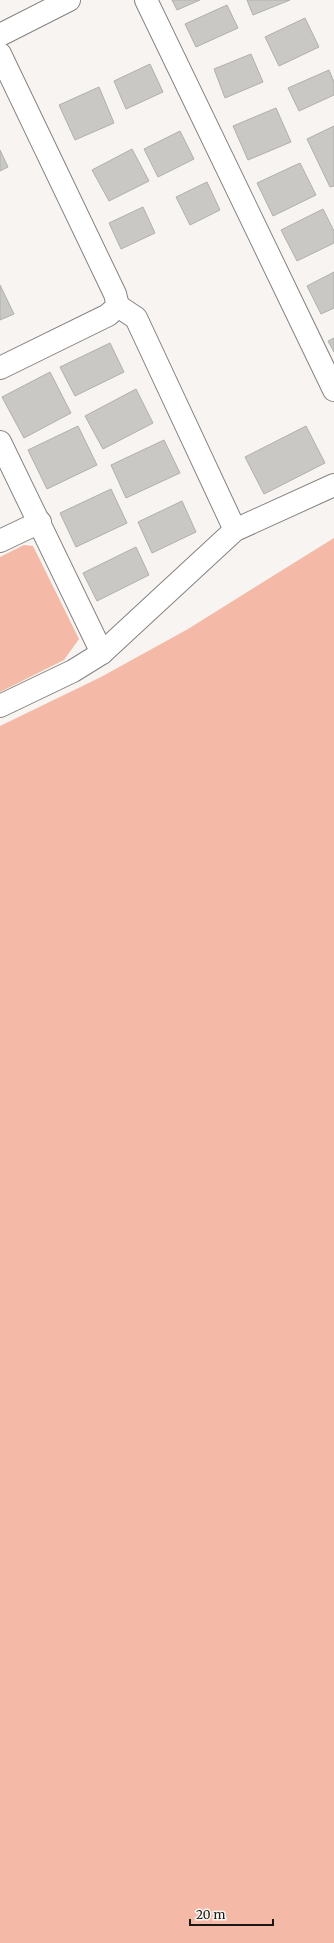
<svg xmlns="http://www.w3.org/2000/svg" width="334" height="1943" font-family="Merriweather,serif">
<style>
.green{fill:#f5b9a7}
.building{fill:#c9c8c4;stroke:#b0b0ac}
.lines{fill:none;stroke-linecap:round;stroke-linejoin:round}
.minor-casing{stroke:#858380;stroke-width:24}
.tertiary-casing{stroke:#858380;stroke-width:24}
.minor{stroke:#fff;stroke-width:22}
.tertiary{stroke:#fff;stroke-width:22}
</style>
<rect width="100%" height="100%" fill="#f7f4f1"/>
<!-- green -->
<g class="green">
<path d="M334,538V1943H0V726L101,677L188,629Z"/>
<path d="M24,545L33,546L79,639L64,660L0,692V557Z"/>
</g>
<!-- building -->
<g class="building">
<path d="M172,0H200L177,10Z"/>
<path d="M247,0H290L253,15Z"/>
<path d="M227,5L238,28L196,47L185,24Z"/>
<path d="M305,18L319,47L279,66L265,37Z"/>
<path d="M251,54L263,82L225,98L214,69Z"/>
<path d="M150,64L163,92L126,109L114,81Z"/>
<path d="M329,70L334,82V95L299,111L288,88Z"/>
<path d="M99,87L114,123L75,140L59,105Z"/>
<path d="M276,108L291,142L248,160L233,126Z"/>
<path d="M334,126V186L330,187L307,139Z"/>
<path d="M180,131L194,159L158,177L144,149Z"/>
<path d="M132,149L149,181L109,201L92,170Z"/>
<path d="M0,150L8,167L0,171Z"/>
<path d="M300,163L316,195L273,216L257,183Z"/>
<path d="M207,182L220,210L190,225L176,197Z"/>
<path d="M143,207L155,233L121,249L109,223Z"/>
<path d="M323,209L334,231V243L297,261L281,230Z"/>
<path d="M334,272V308L321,314L307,286Z"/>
<path d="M0,285L14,314L0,320Z"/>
<path d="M334,338V352L328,341Z"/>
<path d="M110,343L124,372L75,396L60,367Z"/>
<path d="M50,372L71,413L24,438L2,397Z"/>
<path d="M136,389L153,423L103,449L85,416Z"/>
<path d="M78,426L97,465L47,489L28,450Z"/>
<path d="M306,426L325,463L264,494L245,457Z"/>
<path d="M164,440L180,473L126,498L111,465Z"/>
<path d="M111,489L127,523L76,547L60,513Z"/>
<path d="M182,501L196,532L152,553L138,522Z"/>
<path d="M136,547L149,575L97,601L83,573Z"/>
</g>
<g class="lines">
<!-- minor casing -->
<g class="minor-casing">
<g id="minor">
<path d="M146,0L334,390"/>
<path d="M0,35L69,0"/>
<path d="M118,306L136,318L235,530"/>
<path d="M0,442L102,653"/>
<path d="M0,541L40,522"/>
<path d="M0,706L73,671L102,653L235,530L334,485"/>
</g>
</g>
<!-- tertiary casing -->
<g class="tertiary-casing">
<path id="tertiary" d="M0,54L115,294L118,306L108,315L0,368"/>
</g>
<!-- minor -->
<use href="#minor" class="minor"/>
<!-- tertiary -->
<use href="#tertiary" class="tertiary"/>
</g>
<!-- scale -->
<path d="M190 1919v6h83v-6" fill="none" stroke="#191817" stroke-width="2"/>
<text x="196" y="1919" font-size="12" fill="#191817" stroke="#f7f4f1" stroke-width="3" paint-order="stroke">20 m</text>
</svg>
